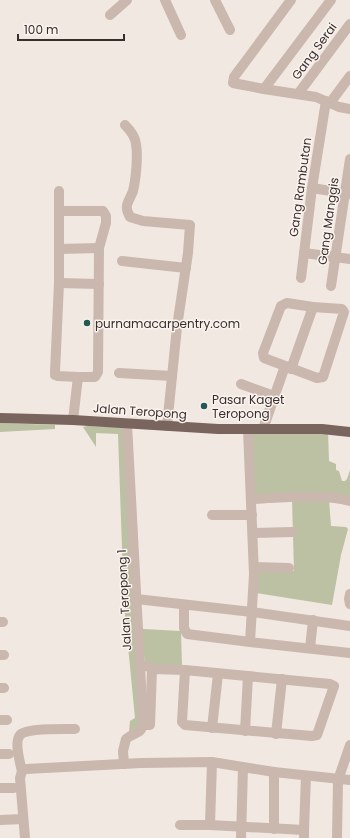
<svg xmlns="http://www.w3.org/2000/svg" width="350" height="838" font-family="Poppins,sans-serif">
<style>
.green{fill:#bbc1a2}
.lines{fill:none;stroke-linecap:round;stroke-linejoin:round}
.minor{stroke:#cab7ae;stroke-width:10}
.major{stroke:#7a645e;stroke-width:10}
.poi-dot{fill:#235955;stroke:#faf3ee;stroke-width:1.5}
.labels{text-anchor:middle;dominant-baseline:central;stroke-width:3;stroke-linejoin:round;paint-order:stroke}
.street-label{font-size:12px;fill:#392e2c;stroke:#faf3ee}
.poi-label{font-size:12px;fill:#392e2c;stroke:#faf3ee;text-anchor:start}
</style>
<rect width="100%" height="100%" fill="#f2e8e2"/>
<!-- green -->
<g class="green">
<path d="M0,423L55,425V429L0,432Z"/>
<path d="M87,426L122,427L126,429L139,726L129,732L130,721L135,718L124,605L118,434L96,433V447L83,427Z"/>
<path d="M328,431L329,461L336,464V470L339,471L342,481H345L347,479L350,470V500L255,497L253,468V434L262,432Z"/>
<path d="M329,499L331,526L346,527L348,529L341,555L332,605L256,593V570L294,571L292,500Z"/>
<path d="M143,629L181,631L182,666L145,665L142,633Z"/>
</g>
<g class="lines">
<!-- minor -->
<g class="minor">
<path d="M165,0L181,35"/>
<path d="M215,0L230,30"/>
<path d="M291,0L234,77L233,83L264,89L316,97L339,107L350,109"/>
<path d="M110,15L127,0"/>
<path d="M264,89L331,0"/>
<path d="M298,94L350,24"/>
<path d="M330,103L350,76"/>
<path d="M125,125C131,131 135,136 136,144C138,156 136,179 133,191C129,202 123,205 130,217L143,221L190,225L188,253L177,327L167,426"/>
<path d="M312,188L350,194"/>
<path d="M59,191V211"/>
<path d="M59,249L99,248"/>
<path d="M304,253L350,259"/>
<path d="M122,261L186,268"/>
<path d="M301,278L312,188L326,101"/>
<path d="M59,283L99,284"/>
<path d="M331,286L350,159"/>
<path d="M287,303L313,307L342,309L344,312L323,377L317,378L264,358L263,353L281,306Z"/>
<path d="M291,369L313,307"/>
<path d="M119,373L172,376"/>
<path d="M241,384L274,396"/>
<path d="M73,420L78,377H95L98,372L99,248L106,223V216L103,211H59V283L55,372V375L58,376L78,377"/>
<path d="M263,429L285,366"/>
<path d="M248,430L254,574L250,642L350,653"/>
<path d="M252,499C284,498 319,493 350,501"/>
<path d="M212,515H252"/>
<path d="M253,533L292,532"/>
<path d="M254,567L289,568"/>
<path d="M350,594L349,599L350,604"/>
<path d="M136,599L252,612L350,626"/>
<path d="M184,605V628L187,634L250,642"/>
<path d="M0,622H3"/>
<path d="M310,648L313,620"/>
<path d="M0,655H4"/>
<path d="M141,666H147L152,669L185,670L330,684L334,686L317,735L312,736L185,725L182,722L185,670"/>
<path d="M0,688H4"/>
<path d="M0,720H7"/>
<path d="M143,725H150L152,669"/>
<path d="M212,728L218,674"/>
<path d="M245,731L248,676"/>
<path d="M276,734L282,679"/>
<path d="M0,754H9"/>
<path d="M124,764L123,751L126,739C134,732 142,735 143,722L127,424"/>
<path d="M22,771C20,763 14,742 20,735C26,728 64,729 75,729"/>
<path d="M0,788H14"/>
<path d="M0,820L23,819"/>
<path d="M180,825H210L304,830V838"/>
<path d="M210,825L212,762"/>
<path d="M274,829V772"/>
<path d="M304,830L306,776"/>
<path d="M25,838L20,778L22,771L26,769L141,763L212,762L274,772L350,780"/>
<path d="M241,838L243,768"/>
<path d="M337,838L338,780L350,745"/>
</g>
<!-- major -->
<path class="major" d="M0,418L73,420L218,429H322L350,432"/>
</g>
<!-- markers -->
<g class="poi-dot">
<circle cx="87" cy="323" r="4"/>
<circle cx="204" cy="406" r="4"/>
</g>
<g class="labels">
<!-- street labels -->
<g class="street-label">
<text transform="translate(314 51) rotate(-54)">Gang Serai</text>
<text transform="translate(300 187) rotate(-82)">Gang Rambutan</text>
<text transform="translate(328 221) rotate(-82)">Gang Manggis</text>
<text transform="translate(140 411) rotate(4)">Jalan Teropong</text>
<text transform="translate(124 600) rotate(-93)">Jalan Teropong 1</text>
</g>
<!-- poi labels -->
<g class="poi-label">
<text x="95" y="323">purnamacarpentry.com</text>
<text x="212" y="399">Pasar Kaget<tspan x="212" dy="14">Teropong</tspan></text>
</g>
</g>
<!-- scale -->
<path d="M18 34v6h106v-6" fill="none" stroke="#392e2c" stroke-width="2"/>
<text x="24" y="34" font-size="12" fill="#392e2c" stroke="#faf3ee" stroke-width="3" paint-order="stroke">100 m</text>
</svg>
